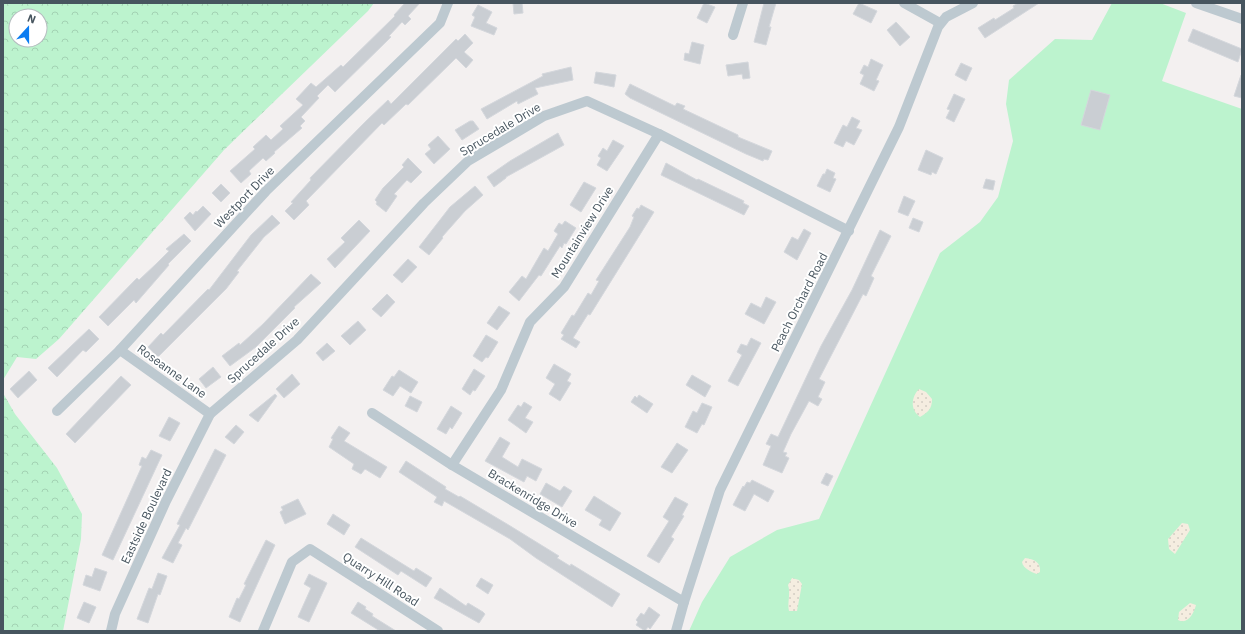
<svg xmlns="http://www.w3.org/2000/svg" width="1245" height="634" font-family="'IBM Plex Sans',sans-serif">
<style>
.green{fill:#bcf3ce}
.forest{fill:url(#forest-crowns);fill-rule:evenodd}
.sand{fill:url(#sand-dots)}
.building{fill:#caced3;stroke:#d4d7dc}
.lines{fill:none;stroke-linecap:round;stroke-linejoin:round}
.minor{stroke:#bdc9d0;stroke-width:10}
.labels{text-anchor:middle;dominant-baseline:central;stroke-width:4;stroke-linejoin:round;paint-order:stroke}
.street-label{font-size:12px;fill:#47555f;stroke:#fff}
</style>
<defs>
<pattern id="forest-crowns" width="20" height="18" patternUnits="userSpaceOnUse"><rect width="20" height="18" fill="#bcf3ce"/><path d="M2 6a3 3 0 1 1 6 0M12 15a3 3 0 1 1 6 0" fill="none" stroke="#a3d2b3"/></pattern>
<pattern id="sand-dots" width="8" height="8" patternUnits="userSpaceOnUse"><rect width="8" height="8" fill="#f5ede0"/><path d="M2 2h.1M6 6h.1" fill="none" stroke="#d3cdc3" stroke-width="1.8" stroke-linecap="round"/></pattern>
</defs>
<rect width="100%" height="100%" fill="#f3f0f0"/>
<!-- green -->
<path class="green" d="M1112,3H1160L1186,13L1162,81L1242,109V631H689L702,602L730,557L777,530L819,519L940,253L980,222L998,197L1013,141L1006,104L1009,80L1055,39L1092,40Z"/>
<!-- forest -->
<g class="forest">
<path d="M3,3H374L368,11L224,150L59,339L36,359L17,357L3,380ZM16,16H40V40H16Z"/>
<path d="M3,393L15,414L57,468L82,514L81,539L63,631H3Z"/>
</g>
<!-- sand -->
<g class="sand">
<path d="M919,389L926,392L932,399C932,409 928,412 920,417C910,410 911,397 919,389Z"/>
<path d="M1182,523L1188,524L1190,530L1175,554L1169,549L1168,539Z"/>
<path d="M1025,558C1034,559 1041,562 1040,572L1037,574C1031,572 1023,568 1022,562Z"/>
<path d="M792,578L799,580L802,584L797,611H789C787,602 791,594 788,585Z"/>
<path d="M1190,603L1196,605C1194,613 1188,625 1178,620L1179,612Z"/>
</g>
<!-- building -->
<g class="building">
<path d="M405,3H420L408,16L411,19L405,25L402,22L389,36L391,37L335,92L328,85L317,96L319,98L301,117L305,121L300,126L302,128L274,152L275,153L266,161L263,158L249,171L251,174L241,183L230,171L255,149L253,147L266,135L271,140L283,129L280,126L303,105L296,99L311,83L316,87L341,65L343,67L395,16L394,15Z"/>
<path d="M513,3H522L523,13L514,14Z"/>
<path d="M704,3L715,7L707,23L697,18Z"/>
<path d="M764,3H776L769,27H771L766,45L754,42Z"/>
<path d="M859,3L877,11L871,23L853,14Z"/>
<path d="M1018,3H1039L985,38L978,28L994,18L995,20L1014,8L1013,6Z"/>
<path d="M478,5L492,12L486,23L497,28L494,35L471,26L475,17L472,15Z"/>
<path d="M896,22L910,37L900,46L887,30Z"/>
<path d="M1193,29L1242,49L1238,62L1188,41Z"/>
<path d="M465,34L473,43L464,52L473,60L466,68L456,58L408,105L406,104L384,125L382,123L306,201L309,205L294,220L285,211L293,203L291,202L311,180L310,178L365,122L388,100L391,104L456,39L458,41Z"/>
<path d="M692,42L704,45L700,64L684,60L685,53L689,54Z"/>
<path d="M871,59L883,65L876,80L879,81L874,91L860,84L864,75L860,73L864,65L868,67Z"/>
<path d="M748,62L750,78L743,79L742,74L728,76L726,65Z"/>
<path d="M961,63L972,68L966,81L955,75Z"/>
<path d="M571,67L573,80L535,88L538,94L518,104L517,101L487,119L481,109L543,76L542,74Z"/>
<path d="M596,72L616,75L614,87L594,83Z"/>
<path d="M1241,75H1242V98L1234,96Z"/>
<path d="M630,84L675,106L677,103L685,106L683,109L738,135V137L772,151L768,160L764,159L763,161L746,154L630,98L625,94Z"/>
<path d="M1091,90L1110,95L1100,130L1081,125Z"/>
<path d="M954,94L965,99L954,122L946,118L950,110L947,109Z"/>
<path d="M852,117L860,121L856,128L862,130L854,145L846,141L843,147L834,143L843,125L847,127Z"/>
<path d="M470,121H473L479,129L462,140L455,130Z"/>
<path d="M558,133L564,145L506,177V178L494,187L487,177L510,161Z"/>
<path d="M438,136L450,149L434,164L425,154L431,149L428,145Z"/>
<path d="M613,140L624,146L607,171L597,165L601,158L598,156L603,148L607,151Z"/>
<path d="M926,150L943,158L936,174L932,172L931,175L918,170Z"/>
<path d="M408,158L422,172L411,183L407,180L394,194L397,196L386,212L376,204L377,202L375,200L383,188L404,167L402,165Z"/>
<path d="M666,163L697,180L698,179L744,201L743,203L749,206L744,215L661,175Z"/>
<path d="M827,169L835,173L833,178L836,179L830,192L817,186L823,174H825Z"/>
<path d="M986,179L995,181L993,190L983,188Z"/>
<path d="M584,182L596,188L581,212L570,205Z"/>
<path d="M221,184L230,193L221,202L212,193Z"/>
<path d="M475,186L483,195L465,211L442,237L443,238L429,255L419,247L450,207Z"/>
<path d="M904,196L915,201L908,216L898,212Z"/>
<path d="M641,205L654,212L590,315L588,314L573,338L580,342L576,348L561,339L564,335L561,333L572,315L574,316L588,293L591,295L599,281L596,280L630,227L634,217L632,216L637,208L639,209Z"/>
<path d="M203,206L211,214L195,231L184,218L190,212L193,215L196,211L197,212Z"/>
<path d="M272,215L280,223L264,237L237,271L239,272L226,289L158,357L148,347L161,333L163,335L208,289L209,290L251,235Z"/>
<path d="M913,218L923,222L919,232L909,228Z"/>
<path d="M359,220L370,231L335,268L327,259L345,242L341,238Z"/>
<path d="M565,221L576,228L566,244L564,243L562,248L560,246L541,276L539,275L519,301L509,292L522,276L526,279L544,248L548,251L558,234L554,231L559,223L562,225Z"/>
<path d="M804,229L811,233L797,260L784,252L792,237L798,240Z"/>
<path d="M880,230L891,236L871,276L874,278L866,296L863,294L819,379L825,382L818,397L822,399L818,406L809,401L791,434L783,452L787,453L785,456L789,458L782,473L763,465L771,446L766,444L771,434L778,437L821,346L852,290Z"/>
<path d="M184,234L191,241L168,264L169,265L136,303L134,300L108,326L99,317L137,278L139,280L156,264L169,251L166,249Z"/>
<path d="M408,259L417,267L402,283L393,275Z"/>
<path d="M311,274L321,283L294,307L295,308L256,347L230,366L222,356L239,343L240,345L263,324Z"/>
<path d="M387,294L395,302L381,317L372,309Z"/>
<path d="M766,297L776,302L764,324L745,314L751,303L761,308Z"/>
<path d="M499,306L510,313L497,330L487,323Z"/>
<path d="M358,321L366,330L350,345L341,336Z"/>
<path d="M89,329L99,339L86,352L83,350L57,377L48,368Z"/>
<path d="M486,335L498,342L488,358L486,357L482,362L473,356Z"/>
<path d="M751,338L761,343L738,386L728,381L742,355L737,352L741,344L747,346Z"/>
<path d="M327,343L335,351L323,361L316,353Z"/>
<path d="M554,364L571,374L567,381L571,383L560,401L549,394L555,384L546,378Z"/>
<path d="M213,367L221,377L206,388L199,379Z"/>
<path d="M474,369L485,376L475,391L473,390L470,395L462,389Z"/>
<path d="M399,370L418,382L411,393L400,386L393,396L383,390L392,376L394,377Z"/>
<path d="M29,371L37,380L18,398L10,389Z"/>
<path d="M292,374L300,384L284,398L276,389Z"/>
<path d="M692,375L711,386L705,397L686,385Z"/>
<path d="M121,376L131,385L75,443L66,434Z"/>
<path d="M275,394L277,396L258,422L249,415Z"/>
<path d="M639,395L653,404L647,413L631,402L635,396L637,398Z"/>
<path d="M410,396L422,402L417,412L405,406Z"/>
<path d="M524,402L532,407L525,418L533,422L526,433L508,420L518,405L521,407Z"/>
<path d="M702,403L712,407L704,425L702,424L697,433L685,427L693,411L697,413Z"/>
<path d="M451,406L462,413L452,429L450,427L446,434L437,429Z"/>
<path d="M169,417L180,423L170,441L159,436Z"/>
<path d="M236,425L244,432L234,444L225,437Z"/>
<path d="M339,426L350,433L344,441L387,467L380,478L365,469L361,474L352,469L354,464L329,447L333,439L331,438Z"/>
<path d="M500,437L510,443L502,457L518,467L522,459L542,469L536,481L527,476L524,482L485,461Z"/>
<path d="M677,443L688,450L672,473L661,467Z"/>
<path d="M215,449L226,455L188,530L186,528L178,543L182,545L173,563L162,558L180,525L177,524Z"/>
<path d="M151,450L162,455L113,560L102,555L142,466L139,465L142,457L146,459Z"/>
<path d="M406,461L446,487L445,489L459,497L460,496L507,524L559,556L557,558L570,566L571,564L620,594L612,607L536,558L510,539L444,501L442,506L434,502L437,497L399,472Z"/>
<path d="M826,473L833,476L828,486L821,483Z"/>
<path d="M752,480L774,491L768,502L754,494L745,511L733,505L743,486L744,487L747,482L750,483Z"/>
<path d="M546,483L560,491L564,486L572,491L562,507L540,494Z"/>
<path d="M594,496L621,513L610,531L599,525L602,520L585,510Z"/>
<path d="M675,497L688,504L682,515L684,516L671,537L674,539L659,563L647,556L669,521L663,517Z"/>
<path d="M298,499L306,514L285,524L280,512L283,510L281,507Z"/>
<path d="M333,514L350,525L344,535L327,524Z"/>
<path d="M361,538L414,571L416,568L432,578L426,587L401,571L398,575L355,547Z"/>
<path d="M266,540L275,545L240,622L229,617L237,598L239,599L246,585L244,584Z"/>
<path d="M95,568L107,572L100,591L83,585L86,575L92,577Z"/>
<path d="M158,573L167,576L160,595L158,594L148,623L137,619L149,588L152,589Z"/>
<path d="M309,574L327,583L309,622L298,617L311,588L304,584Z"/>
<path d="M481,578L493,585L488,594L476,586Z"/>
<path d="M440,588L466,606L468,603L483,612L485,614L479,623L434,598Z"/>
<path d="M84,602L96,607L89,623L77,618Z"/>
<path d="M358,602L366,607L365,609L373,614L372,616L396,631H380L351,613Z"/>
<path d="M649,607L660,615L650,629L648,627L645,631L636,625L638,622L636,620L641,613L644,615Z"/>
</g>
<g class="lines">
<!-- minor -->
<g class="minor">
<path d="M904,3L940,23"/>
<path d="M1196,3L1242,19"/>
<path d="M733,35L743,3"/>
<path d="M120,350L210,414"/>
<path d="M57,411L120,350L266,191L440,23L448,3"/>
<path d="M372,413L452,465L684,602"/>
<path d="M452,465L501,390L530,322L564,287L659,134"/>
<path d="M111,631L115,614L166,501L210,414L297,340L424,203L468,161L544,116L587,101L659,134L849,231"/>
<path d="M263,631L292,562L310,549L438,631"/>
<path d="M676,631L684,602L720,490L899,127L938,27L946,17L973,3"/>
</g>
</g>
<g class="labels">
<!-- street labels -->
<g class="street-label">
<text transform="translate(500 129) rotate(-31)">Sprucedale Drive</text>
<text transform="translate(244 197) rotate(-46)">Westport Drive</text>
<text transform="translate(582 232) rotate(-58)">Mountainview Drive</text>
<text transform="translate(799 302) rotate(-63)">Peach Orchard Road</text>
<text transform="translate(263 350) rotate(-42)">Sprucedale Drive</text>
<text transform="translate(172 371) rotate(36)">Roseanne Lane</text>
<text transform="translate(533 498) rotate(31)">Brackenridge Drive</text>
<text transform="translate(146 516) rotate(-65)">Eastside Boulevard</text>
<text transform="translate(381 579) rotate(33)">Quarry Hill Road</text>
</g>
</g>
<!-- border -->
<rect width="1245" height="634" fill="none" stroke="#47555f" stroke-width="8"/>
<!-- north arrow -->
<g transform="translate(28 28) rotate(21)"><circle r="19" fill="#ffffff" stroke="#b5bbbf"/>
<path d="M0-3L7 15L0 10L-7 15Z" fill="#0b7cf1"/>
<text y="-6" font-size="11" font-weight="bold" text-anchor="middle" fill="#47555f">N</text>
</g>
</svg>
